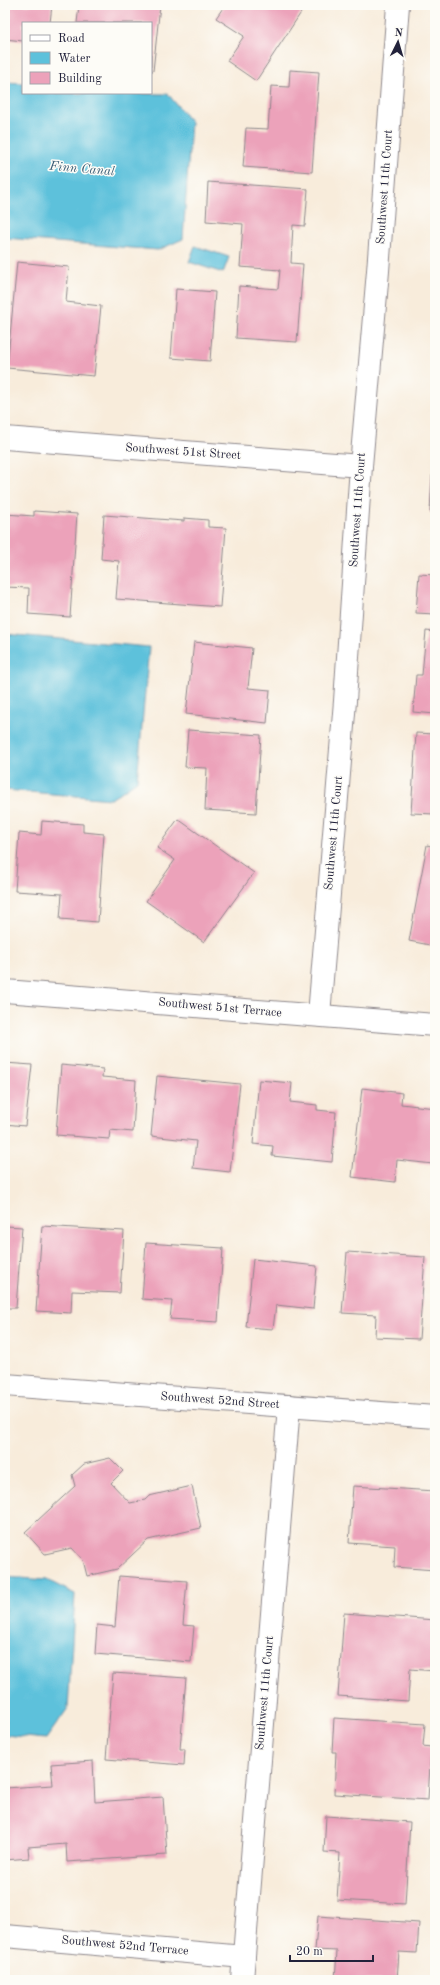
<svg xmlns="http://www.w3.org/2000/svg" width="440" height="1985" font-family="'Old Standard TT',serif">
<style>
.water{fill:#5dc1db;stroke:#40728b}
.building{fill:#eca2ba}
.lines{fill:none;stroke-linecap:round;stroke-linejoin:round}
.minor-casing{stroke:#8d878b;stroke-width:24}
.minor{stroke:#fff;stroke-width:22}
.labels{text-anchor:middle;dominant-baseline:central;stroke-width:3;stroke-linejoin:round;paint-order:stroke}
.street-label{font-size:12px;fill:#22223b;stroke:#fdfcf7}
.water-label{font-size:13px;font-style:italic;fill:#375a73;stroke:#fdfcf7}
</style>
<rect width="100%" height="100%" fill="#fdfcf7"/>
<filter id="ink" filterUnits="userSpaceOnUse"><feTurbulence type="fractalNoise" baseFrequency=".025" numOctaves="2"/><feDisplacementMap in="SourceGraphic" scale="8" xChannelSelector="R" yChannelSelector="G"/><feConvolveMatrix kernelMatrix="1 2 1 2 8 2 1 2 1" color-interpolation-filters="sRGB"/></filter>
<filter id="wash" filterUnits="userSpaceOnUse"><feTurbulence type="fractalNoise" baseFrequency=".012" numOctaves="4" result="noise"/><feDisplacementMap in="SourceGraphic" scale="16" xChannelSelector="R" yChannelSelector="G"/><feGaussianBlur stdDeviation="0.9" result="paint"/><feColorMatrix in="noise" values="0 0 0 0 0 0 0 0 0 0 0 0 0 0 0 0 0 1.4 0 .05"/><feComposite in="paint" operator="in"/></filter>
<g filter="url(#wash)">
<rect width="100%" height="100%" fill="#f8ecdb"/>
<!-- water -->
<g class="water">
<path d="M5,82L23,83V93L168,94L191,122L183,239L158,250L5,238Z"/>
<path d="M195,246L229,257L223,273L189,262Z"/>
<path d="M5,634L149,647L137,781L111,799L5,790Z"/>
<path d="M5,1577L47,1580L75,1594L68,1708L46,1739L5,1735Z"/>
</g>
<g id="blocks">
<!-- building -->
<g class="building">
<path d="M5,5H52L50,23H23V41L5,39Z"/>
<path d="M79,5H160L153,71H151V23H77Z"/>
<path d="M225,5H306L256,81L227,61L244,36L216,18Z"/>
<path d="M290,70L319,72L312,172L243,167L246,128L268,129L271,86L289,87Z"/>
<path d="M208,182L308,189L305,226L293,225L291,263L303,264L297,342L236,338L239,286L278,289L280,270L240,267L243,224L206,221Z"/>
<path d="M17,262L69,267L66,302L101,306L94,376L7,368Z"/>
<path d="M176,289L215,292L210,361L171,358Z"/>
<path d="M432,475H435V512H430Z"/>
<path d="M34,511L77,514L70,617L28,614L29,588L5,587V514L34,516Z"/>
<path d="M104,515L184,521V518L208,520V527L226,528L220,607L116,599L119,561L101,559Z"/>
<path d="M419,574L435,575V614L416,613Z"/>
<path d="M426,631L435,632V714L413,712L416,675H422Z"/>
<path d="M194,642L252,648L248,688L270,690L267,723L186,714Z"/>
<path d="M188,730L261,735L256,813L205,810L207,768L185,767Z"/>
<path d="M416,733L435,734V814L411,813Z"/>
<path d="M178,819L254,873L204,942L146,901L175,860L157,848Z"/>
<path d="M42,821L83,824V832L104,834L98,922L60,919L62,894L15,891L19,833L41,835Z"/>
<path d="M427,845L435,847V946L409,941Z"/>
<path d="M5,1063L32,1065L25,1126L5,1124Z"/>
<path d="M61,1065L103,1069L102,1077L136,1080L133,1132L110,1130L109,1139L56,1135Z"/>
<path d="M157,1076L240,1084L230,1172L193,1168L196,1141L151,1136Z"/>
<path d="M259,1080L292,1083L290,1102L317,1105V1110L336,1112L332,1162L272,1156L273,1146L253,1144Z"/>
<path d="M362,1088L402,1093L401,1104L435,1108V1143L433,1164L397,1160L395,1182L352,1177Z"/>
<path d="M5,1226L22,1227L16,1308H5Z"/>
<path d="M42,1226L124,1231L120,1293L72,1291L71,1313L36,1311Z"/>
<path d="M146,1243L223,1248L218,1322L170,1319L172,1301L142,1299Z"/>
<path d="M347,1252L425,1257L419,1339L375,1337L376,1315L342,1313Z"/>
<path d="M253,1259L317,1266L313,1309L276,1305L273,1329L246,1327Z"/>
<path d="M110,1458L123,1471L111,1483L130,1503L145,1500L149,1496L192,1486L201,1528L148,1540L117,1569L87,1576L83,1560L72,1548L45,1554L25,1532L75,1486L72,1475L84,1464Z"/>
<path d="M353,1486L435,1491V1570L394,1567L395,1546L349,1543Z"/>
<path d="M119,1576L187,1581L183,1625L194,1626L191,1662L95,1654L97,1625L115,1627Z"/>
<path d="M344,1613L435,1620V1671L410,1669L408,1701L338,1696Z"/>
<path d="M113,1673L186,1678L180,1749H185L184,1765L106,1759Z"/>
<path d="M334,1718L425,1724L423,1746L431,1747L428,1800L334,1794L336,1752H332Z"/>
<path d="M93,1761L95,1802L163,1797L167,1855L67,1862L66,1844L28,1847L29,1858L5,1860V1788L53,1785L51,1764Z"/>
<path d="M326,1816L410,1822L405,1904L337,1900L340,1853L324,1852Z"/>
<path d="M318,1916L419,1923L417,1953L399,1952L397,1980H335L337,1951L315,1950Z"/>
</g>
</g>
</g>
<g filter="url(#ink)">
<use href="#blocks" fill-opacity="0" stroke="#8d878b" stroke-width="1"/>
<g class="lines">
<!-- minor casing -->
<g class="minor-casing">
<g id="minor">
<path d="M5,438L361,466"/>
<path d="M5,991L435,1025"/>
<path d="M319,1015L345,701L361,466L378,271L398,5"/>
<path d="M5,1385L435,1417"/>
<path d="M5,1936L244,1957"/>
<path d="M242,1980L289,1406"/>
</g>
</g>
<!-- minor -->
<use href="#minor" class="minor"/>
</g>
</g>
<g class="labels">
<!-- street labels -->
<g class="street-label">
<text transform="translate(385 187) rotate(-86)">Southwest 11th Court</text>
<text transform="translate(183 452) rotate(4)">Southwest 51st Street</text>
<text transform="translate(358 510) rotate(-86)">Southwest 11th Court</text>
<text transform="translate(334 833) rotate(-85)">Southwest 11th Court</text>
<text transform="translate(220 1008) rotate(5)">Southwest 51st Terrace</text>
<text transform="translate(220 1401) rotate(4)">Southwest 52nd Street</text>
<text transform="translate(265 1693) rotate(-85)">Southwest 11th Court</text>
<text transform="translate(125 1946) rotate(5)">Southwest 52nd Terrace</text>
</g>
<!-- water labels -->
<g class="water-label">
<text transform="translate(82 169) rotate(5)">Finn Canal</text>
</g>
</g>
<!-- margin -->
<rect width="440" height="1985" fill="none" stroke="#fdfcf7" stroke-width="20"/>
<!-- legend -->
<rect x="22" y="22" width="130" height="72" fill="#fdfcf7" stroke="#a5a5ac"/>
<rect x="30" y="35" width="20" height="6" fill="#ffffff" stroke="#a5a5ac"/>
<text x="58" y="42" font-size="12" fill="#22223b">Road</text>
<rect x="30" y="52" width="20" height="12" fill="#5dc1db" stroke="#a5a5ac"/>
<text x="58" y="62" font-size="12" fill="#22223b">Water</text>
<rect x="30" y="72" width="20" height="12" fill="#eca2ba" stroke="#a5a5ac"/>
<text x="58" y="82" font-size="12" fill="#22223b">Building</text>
<!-- north arrow -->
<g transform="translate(398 42) rotate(5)" stroke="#fdfcf7" stroke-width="3" paint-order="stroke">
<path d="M0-3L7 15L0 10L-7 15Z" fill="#22223b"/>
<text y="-6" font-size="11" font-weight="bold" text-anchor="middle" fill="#22223b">N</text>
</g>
<!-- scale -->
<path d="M290 1955v6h83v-6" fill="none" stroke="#22223b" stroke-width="2"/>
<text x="296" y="1955" font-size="12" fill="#22223b" stroke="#fdfcf7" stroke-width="3" paint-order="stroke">20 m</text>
</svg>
